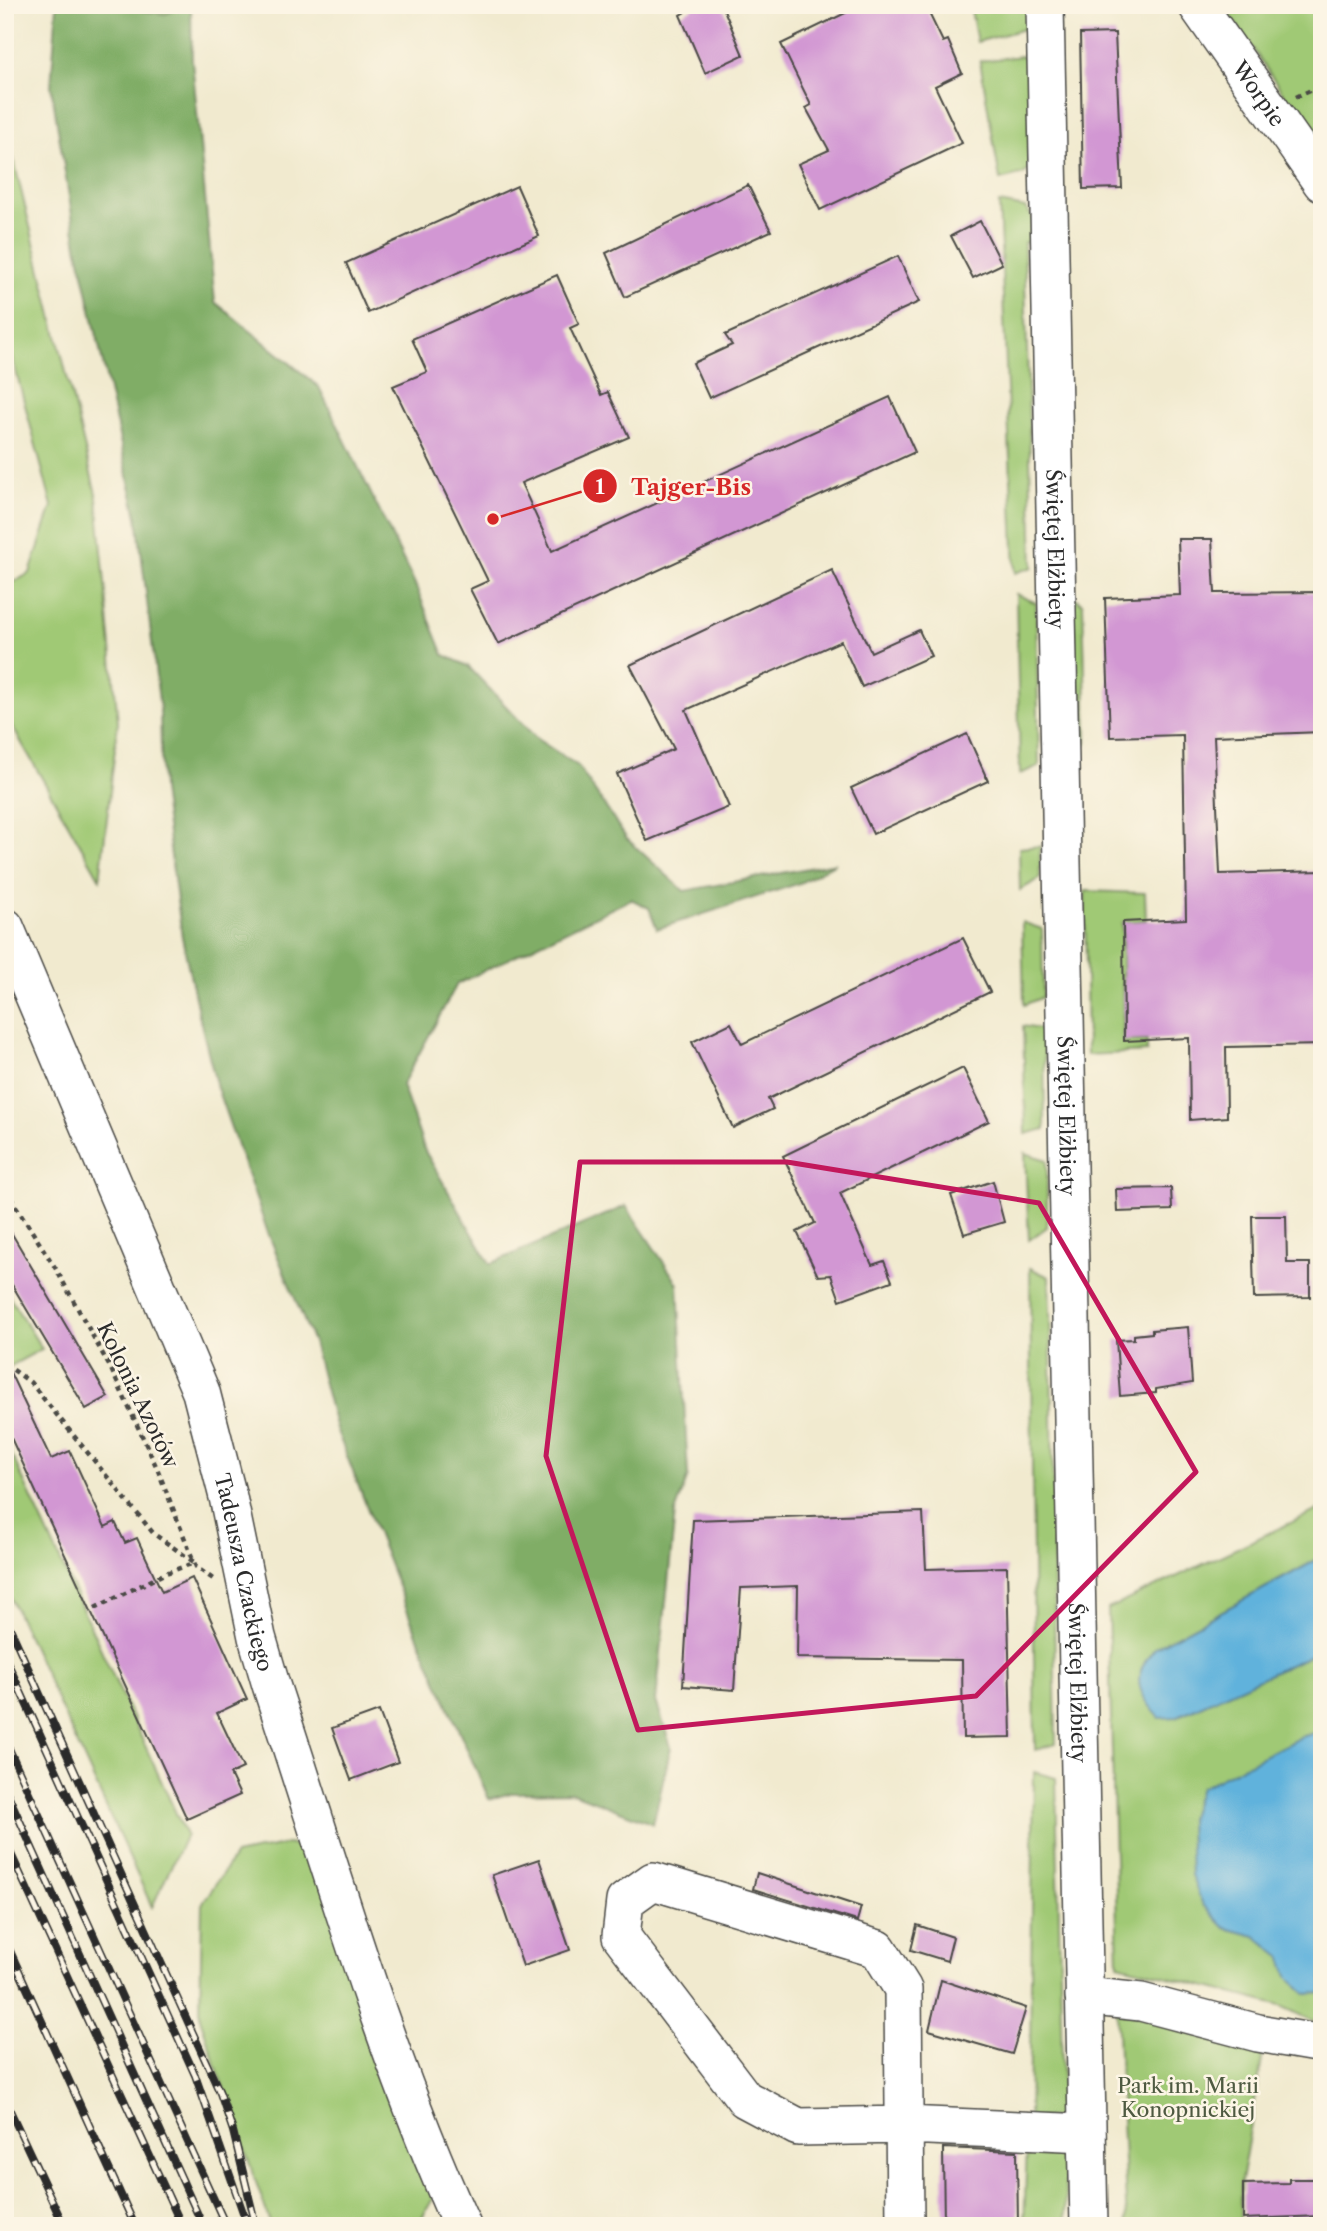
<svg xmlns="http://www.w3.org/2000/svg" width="1327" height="2231" font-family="'Libre Caslon Text',serif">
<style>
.green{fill:#a0c975;stroke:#667a50;stroke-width:2}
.forest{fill:#80ad66;stroke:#566c48;stroke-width:2}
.water{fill:#60b2dc;stroke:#466e84;stroke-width:2}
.building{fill:#d297d3}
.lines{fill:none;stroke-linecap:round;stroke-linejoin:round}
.minor-casing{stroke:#494844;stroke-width:40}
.path{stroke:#494844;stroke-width:4.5;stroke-dasharray:5 5;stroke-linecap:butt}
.minor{stroke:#fff;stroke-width:37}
.rail-casing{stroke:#2b2b2b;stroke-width:8}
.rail{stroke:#fcf5e5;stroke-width:5;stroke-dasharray:16;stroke-linecap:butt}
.marked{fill:none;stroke:#c2185b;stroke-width:5;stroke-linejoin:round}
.labels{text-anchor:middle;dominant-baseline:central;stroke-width:5;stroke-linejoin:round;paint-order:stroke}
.street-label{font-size:21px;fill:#2b2b2b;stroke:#fcf5e5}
.park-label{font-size:21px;fill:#4e5a41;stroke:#fcf5e5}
.leader{fill:none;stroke:#d62828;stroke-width:2.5}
.callout-dot{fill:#d62828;stroke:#fcf5e5;stroke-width:2.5}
.mark-label{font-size:21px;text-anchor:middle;font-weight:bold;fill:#fff}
.callout-label{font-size:23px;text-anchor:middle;font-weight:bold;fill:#d62828;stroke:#fcf5e5;stroke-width:5;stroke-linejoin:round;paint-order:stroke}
</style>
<rect width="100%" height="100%" fill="#fcf5e5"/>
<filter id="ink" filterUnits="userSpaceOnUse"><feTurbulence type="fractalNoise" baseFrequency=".0143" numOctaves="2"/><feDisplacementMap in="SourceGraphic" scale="14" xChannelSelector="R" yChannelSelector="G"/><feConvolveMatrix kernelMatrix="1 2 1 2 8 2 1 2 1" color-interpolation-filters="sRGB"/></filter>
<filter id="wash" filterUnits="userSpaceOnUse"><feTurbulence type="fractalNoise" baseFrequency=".00686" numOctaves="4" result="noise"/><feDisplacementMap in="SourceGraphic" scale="28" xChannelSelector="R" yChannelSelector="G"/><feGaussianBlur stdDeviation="1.57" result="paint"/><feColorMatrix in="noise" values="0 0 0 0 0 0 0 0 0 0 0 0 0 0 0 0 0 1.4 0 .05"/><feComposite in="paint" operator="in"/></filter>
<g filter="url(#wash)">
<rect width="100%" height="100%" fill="#f1eacf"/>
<!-- green -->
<g class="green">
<path d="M104,5H181L166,14Z"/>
<path d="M970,5H1029L1031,27L977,42Z"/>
<path d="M1223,5H1322V150Z"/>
<path d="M1021,56L1030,62L1034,163L1024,174L1000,180L980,61Z"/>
<path d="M5,125L97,498L118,722L100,879L5,714V587L30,573L52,506L5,330Z"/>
<path d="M999,203L1025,208L1033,217V244L1024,242L1033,567L1015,573Z"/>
<path d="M1016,594L1036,603L1039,766L1020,774Z"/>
<path d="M1070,594L1083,604L1087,742L1073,752Z"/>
<path d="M1040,846V879L1020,890L1019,848Z"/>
<path d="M1085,891L1145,893L1146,920L1122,923L1123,1041H1147V1052L1087,1055Z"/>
<path d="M1022,922L1042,929L1043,997L1024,1005Z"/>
<path d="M1023,1026L1044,1030L1045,1129L1026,1134Z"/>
<path d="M1025,1153L1047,1160V1227L1029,1240Z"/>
<path d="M1030,1268L1049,1277C1054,1433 1053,1588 1056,1744L1035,1750Z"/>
<path d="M5,1290L42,1349L5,1369Z"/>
<path d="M5,1440L186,1835L152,1907L5,1586Z"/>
<path d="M1322,1508V1557L1156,1647L1176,1717L1322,1650V1731L1301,1737L1225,1928L1255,1935L1281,1956L1289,1978L1307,1994L1322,1993V2025L1281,2006L1118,1964L1108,1609Z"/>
<path d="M1034,1772L1056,1778L1063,2116L1029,2121Z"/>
<path d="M287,1844L311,1847L434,2197L417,2226H271L200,2018L202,1904L235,1855Z"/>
<path d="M1117,2011L1265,2042L1240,2187V2221L1322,2219V2226H1127Z"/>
<path d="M1027,2144L1060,2148L1065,2174L1066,2226H1024Z"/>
</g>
<!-- forest -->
<path class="forest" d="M57,5H104L166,14L181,5H191L192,60L215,302L319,387L414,582L444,655L468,666L537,739L578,766L627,839L684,891L836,863L800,883L657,929L649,908L631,899L457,984L402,1085L425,1151L490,1264L626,1206L678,1284L688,1476L675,1513L656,1701L671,1747L653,1824L571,1792L511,1793L489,1799L418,1637L335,1426L313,1342L268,1233L217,1088L197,1007L182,937L162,790L160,710L137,517L77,246L51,86Z"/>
<!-- water -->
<g class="water">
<path d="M1322,1557V1650L1176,1717L1160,1718C1135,1691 1131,1676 1156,1647Z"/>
<path d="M1322,1731V1993L1307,1994L1289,1978L1281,1956L1255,1936L1225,1928L1203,1905L1191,1875L1189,1819L1200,1788L1301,1737Z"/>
</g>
<g id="blocks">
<!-- building -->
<g class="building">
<path d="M698,5H722L743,55L705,73L680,15Z"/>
<path d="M862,5H925L943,42L948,40L962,73L935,86L962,143L820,210L798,164L829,150L806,108L811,105L781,44Z"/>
<path d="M1115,33L1122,188L1083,189L1080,34Z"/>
<path d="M748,185L771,231L625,297L606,253Z"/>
<path d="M517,186L539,236L368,313L346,263Z"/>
<path d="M980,221L1002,264L973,278L951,236Z"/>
<path d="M898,256L919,302L709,398L693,363L732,345L725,335Z"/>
<path d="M557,275L579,324L570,328L601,395L608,392L629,437L521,483L552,551L890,397L915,452L498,644L470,589L488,581L393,386L427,372L412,339Z"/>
<path d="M1178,539H1212L1215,593L1322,592V732L1214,736L1220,874L1322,871V1045L1226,1047L1227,1117L1190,1120L1189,1038L1124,1041L1123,922L1186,919L1183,735L1110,737L1105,598L1180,595Z"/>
<path d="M832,570L871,652L919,630L931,656L862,687L841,641L686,710L729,807L647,841L617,774L674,749L630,665Z"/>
<path d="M967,734L988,781L873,834L851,788Z"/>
<path d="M963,938L990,992L768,1099L773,1109L733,1128L692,1042L731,1023L742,1044Z"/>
<path d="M963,1068L989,1121L840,1193L872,1265L884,1261L892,1281L840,1300L831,1275L818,1276L797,1232L815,1223L783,1156Z"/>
<path d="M993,1181L1004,1222L964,1234L951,1195Z"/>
<path d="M1171,1188L1172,1210L1117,1212L1116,1189Z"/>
<path d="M1252,1216H1286L1287,1263H1310V1297L1254,1298Z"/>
<path d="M5,1222L108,1397L86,1409L5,1273Z"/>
<path d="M1188,1327L1192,1383L1156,1389V1393L1120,1396L1116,1340L1134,1339V1335L1152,1333V1330Z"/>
<path d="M5,1362L51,1459L70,1451L105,1527L115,1522L125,1543L137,1538L162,1592L192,1578L247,1699L217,1713L243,1768L230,1774L240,1795L187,1819L5,1425Z"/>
<path d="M923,1512L926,1569L1007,1567L1011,1737L963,1738L962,1660L797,1658L798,1586L741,1588L734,1690L683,1686L693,1520Z"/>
<path d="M379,1711L398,1762L351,1780L332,1728Z"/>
<path d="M539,1859L570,1950L523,1966L492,1875Z"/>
<path d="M757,1873L861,1907L857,1921L753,1889Z"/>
<path d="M917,1925L953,1937L947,1961L911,1950Z"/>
<path d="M941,1980L1026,2008L1012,2054L929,2030Z"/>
<path d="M943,2148L1017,2151L1018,2226H944Z"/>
<path d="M1289,2179H1322V2216L1243,2219V2184L1289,2183Z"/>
</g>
</g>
</g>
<g filter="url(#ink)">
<use href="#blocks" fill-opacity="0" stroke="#494844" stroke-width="2"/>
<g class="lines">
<!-- minor casing -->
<g class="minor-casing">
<g id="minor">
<path id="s1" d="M1045,5L1089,2226"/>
<path id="s2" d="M1197,5L1322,183"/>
<path id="s3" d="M5,927L201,1392L228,1497L257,1637L271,1685C331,1866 383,2052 462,2226"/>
<path d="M1084,1996L1141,2002L1258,2033L1322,2044"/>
<path d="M905,2226L903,1989L878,1949L653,1881L625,1901L621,1936L745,2099L798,2127L905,2125L1087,2133"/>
</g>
</g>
<!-- path -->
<g class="path">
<path d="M1296,97L1322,85"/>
<path d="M5,1189L56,1269L111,1369L157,1468L196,1567L213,1579"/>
<path d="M5,1364L30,1382L154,1534L194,1562"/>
<path d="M95,1608L166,1573L194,1563"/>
</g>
<!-- minor -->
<use href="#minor" class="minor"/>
<!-- rail casing -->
<g class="rail-casing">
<g id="rail">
<path d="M5,1617L220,2093L233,2131L256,2226"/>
<path d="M5,1657L195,2075L246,2221"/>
<path d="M5,1740L226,2226"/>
<path d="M5,1788L203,2226"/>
<path d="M5,1841L182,2226"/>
<path d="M5,1940L135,2226"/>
<path d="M5,2100L64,2226"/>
</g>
</g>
<!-- rail -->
<use href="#rail" class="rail"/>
</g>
</g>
<!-- marked area -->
<path class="marked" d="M580,1162H787L1039,1203L1196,1472L976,1696L638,1730L546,1456Z"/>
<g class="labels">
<!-- street labels -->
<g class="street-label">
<text stroke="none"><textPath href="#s2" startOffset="108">Worpie</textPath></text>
<text stroke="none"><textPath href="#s1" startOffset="544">Świętej Elżbiety</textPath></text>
<text stroke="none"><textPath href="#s1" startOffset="1111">Świętej Elżbiety</textPath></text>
<text transform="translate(138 1395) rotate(64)">Kolonia Azotów</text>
<text stroke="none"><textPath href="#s3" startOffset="690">Tadeusza Czackiego</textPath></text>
<text stroke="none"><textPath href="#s1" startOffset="1678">Świętej Elżbiety</textPath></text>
</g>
<!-- park labels -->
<g class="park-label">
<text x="1188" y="2085">Park im. Marii<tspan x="1188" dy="24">Konopnickiej</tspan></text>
</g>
</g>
<!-- callouts -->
<path class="leader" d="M493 519L600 486"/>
<g class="callout-dot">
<circle cx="493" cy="519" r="7"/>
<circle cx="600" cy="486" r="18"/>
</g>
<g class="mark-label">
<text x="600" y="494">1</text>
</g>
<g class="callout-label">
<text x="691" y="495">Tajger-Bis</text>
</g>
<!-- margin -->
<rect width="1327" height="2231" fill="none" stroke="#fcf5e5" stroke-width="28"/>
</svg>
